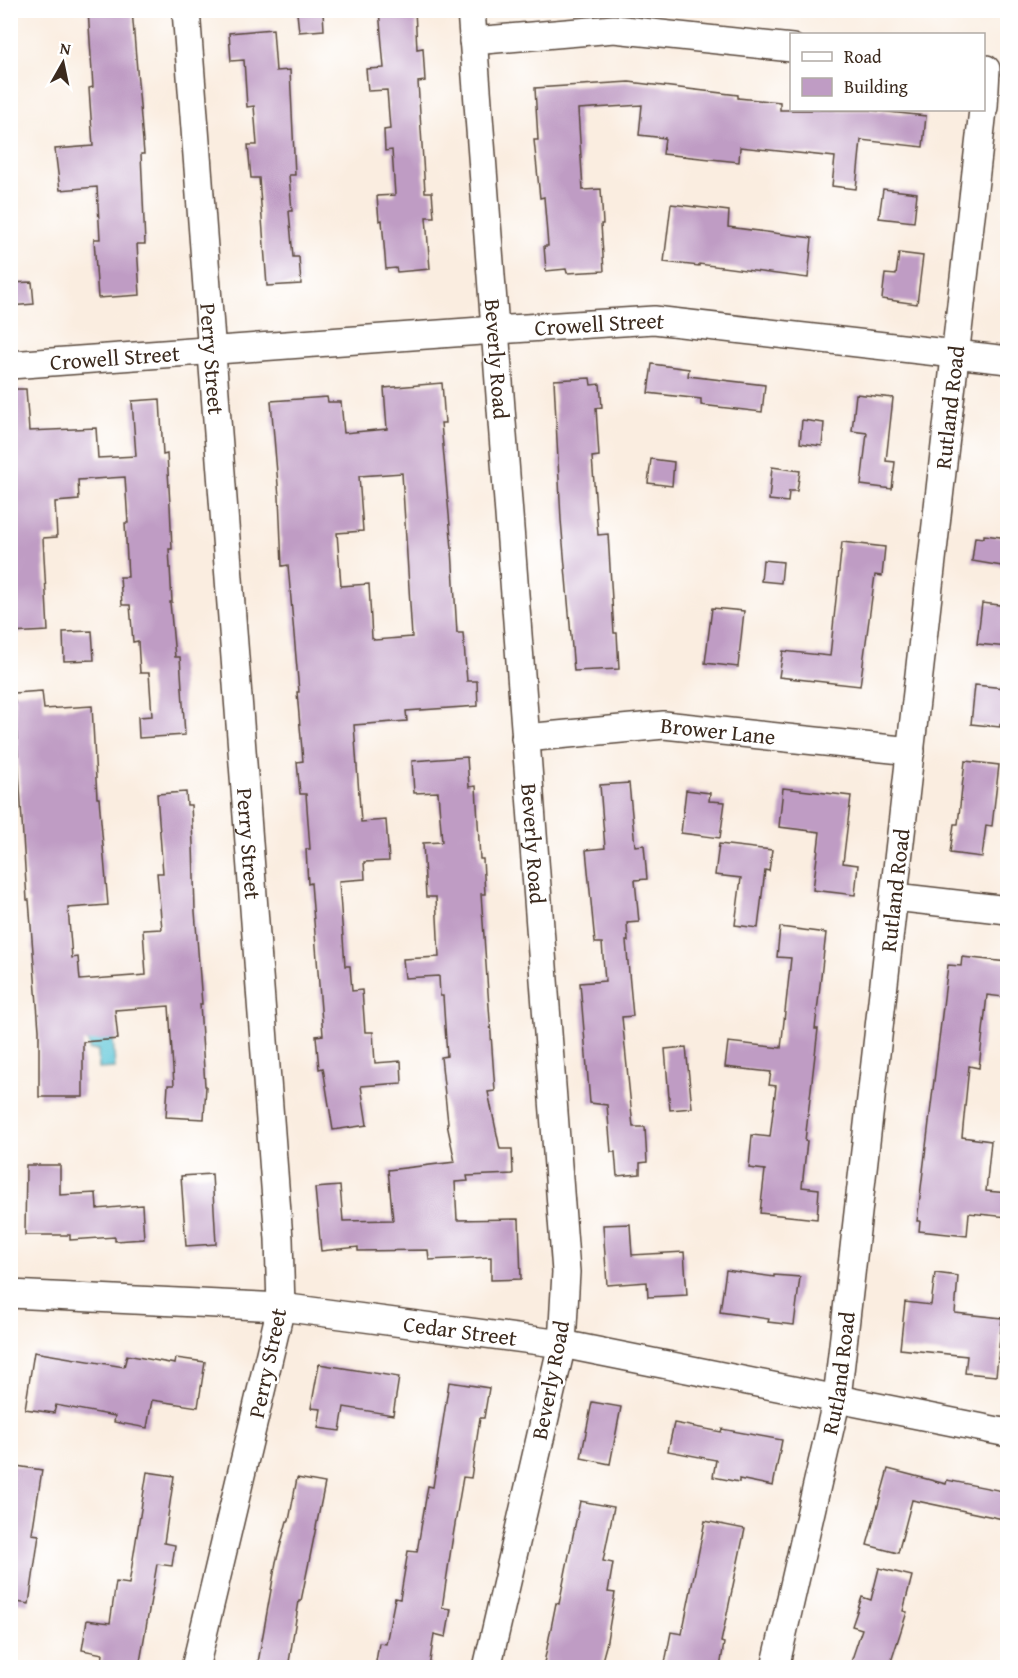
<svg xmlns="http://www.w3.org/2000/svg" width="1018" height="1678" font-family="'Gentium Book Plus',serif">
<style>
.water{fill:#5dc6d8;stroke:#4c787b;stroke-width:1.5}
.building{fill:#bf9cc4;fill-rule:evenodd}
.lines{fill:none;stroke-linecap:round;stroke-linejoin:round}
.minor-casing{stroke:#58473b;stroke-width:30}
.minor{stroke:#fff;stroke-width:27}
.labels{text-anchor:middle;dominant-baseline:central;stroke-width:5;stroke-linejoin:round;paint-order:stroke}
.street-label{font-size:22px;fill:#3b2a1e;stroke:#fff}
</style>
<rect width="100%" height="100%" fill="#fff"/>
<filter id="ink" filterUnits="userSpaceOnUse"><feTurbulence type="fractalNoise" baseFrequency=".0167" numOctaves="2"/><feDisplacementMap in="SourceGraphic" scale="12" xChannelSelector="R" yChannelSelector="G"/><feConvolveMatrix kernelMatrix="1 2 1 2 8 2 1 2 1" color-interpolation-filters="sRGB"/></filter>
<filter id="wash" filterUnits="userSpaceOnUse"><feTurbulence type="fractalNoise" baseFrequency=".008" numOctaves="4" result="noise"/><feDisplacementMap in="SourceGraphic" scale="24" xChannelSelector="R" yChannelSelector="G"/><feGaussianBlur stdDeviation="1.35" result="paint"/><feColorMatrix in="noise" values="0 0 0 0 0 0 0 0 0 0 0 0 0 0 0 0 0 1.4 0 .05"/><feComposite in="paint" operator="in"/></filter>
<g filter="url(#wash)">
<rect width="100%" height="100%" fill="#faede0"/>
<!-- water -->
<path class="water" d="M113,1037L115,1068L99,1069L98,1050H89L88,1038Z"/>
<g id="blocks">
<!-- building -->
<g class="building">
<path d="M88,10H132L144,154H141L145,244H137L140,295L98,298L94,239H100L97,187L60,190L55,149L93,146L89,88L93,87Z"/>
<path d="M379,10H415L417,49L423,48L425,81L418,82L425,192H432L434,217H426L430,269L397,272L396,268L386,269L382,220L379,221L377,196L395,195L392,150L385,151L384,130L390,129L387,90L368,91L366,69L384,68Z"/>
<path d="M323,12L324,30L299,32L297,13Z"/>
<path d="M273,29L276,71L290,70L295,175H289L292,211H289L293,257H299L301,284L267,286L259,178H251L248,145H257L254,106L247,107L244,60L231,61L229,33Z"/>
<path d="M629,82L738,95V98L780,102V110H870L926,116L923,147L861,140L856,189L832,186L835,157L740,147L739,162L663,154L665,138L639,135L642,105L578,109L583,190L601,189L603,224H601L604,271L567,273L566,269L546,271L544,246H548L544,197L540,198L534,140H538L535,88Z"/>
<path d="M883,189L917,193L914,222L879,218Z"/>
<path d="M671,204L729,211L728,227L812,238L808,278L699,264V266L664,262Z"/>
<path d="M899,253L923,256L917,304L882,299L885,274L896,275Z"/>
<path d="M32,282L34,304L10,306V283Z"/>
<path d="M652,364L689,369L688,376L765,385L762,412L701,405V399L648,393Z"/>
<path d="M590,378L591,385L600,384L602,407L596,408L599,456L592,457L598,535L608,534L614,633H617L619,669L574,671L561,520L554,380Z"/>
<path d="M442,383L445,423H441L452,549L457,633H463L467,681H477L478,706L406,711L407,721L354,725L361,822L386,820L389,861L364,862L365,879L339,881L345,966H350L352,991L362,990L365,1032H373L375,1063L401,1061L402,1083L361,1086L367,1125L333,1130L323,1068L319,1069L316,1036L323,1035L311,883L308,884L306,849H310L306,794H300L297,762L303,761L297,692H299L288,565L282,566L279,497L271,401L327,397L328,402H341L344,433L387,429L384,388ZM402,473L412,637L375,640L372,638L369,584L341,586L337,533L363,531L359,476Z"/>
<path d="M10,389H26L29,431L96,428L98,458L136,456L132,401L160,399L163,455L167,454L170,505L172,549H169L172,602H170L175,657H180L185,735L139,738L138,717L152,716L149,673H140L138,641L133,642L130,605H122L120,577H128L125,523H128L125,477L78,480L79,500L55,502L57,537L43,538L48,631L10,633Z"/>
<path d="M856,394L893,398L886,461L895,462L892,489L861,485L867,433L852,431Z"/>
<path d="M802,420L824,423L822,446L800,443Z"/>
<path d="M651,459L674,462L672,486L648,483Z"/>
<path d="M772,467L800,471L797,491H789L788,502L769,500Z"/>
<path d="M984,535L1008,538V567L972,561L975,537L984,538Z"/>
<path d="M842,542L885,547L882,576L875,575L860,686L779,677L783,651L830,656Z"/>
<path d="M763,560L783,562L781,583L761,581Z"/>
<path d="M982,603L1008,606V647L977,644Z"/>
<path d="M712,608L744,611L738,667L705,663Z"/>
<path d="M92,631L94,660L64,661L63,632Z"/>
<path d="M975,685L1004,688L1003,698L1008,699V724H1000V727L971,724Z"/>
<path d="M42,691L44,709L92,706L97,798H99L108,905L68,908L72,958L78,957L80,980L146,975L143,930L162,929L157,873H163L157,794L186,792L187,805H191L193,844L195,911L202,1004H200L205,1086H206L204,1119L166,1117L168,1085H174L169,1006L115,1010L118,1039L83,1042V1097H39V1030L29,900H27L14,693Z"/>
<path d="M467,757L469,787L476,786L480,859H483L485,894H481L495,1091L488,1092L500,1149H512L513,1174L467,1176L468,1181L455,1182L457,1220L519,1219L521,1279L491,1280V1257L429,1260L428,1250L358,1251V1247L321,1251L315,1188L340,1186L343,1221L393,1220L388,1170L455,1162L447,1124L448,1123L441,1057L447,1056L443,996H440L439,976L405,978L403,959L439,957L436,897H426L423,843L442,842L438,792L414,793L412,761Z"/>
<path d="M965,761L999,765L992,826L986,825L982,857L950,853L954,824H958Z"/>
<path d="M629,783L635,846L644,845L647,879L635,880L639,922L627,923L628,941H626L633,1016L622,1017L633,1127H645L647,1162L640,1163V1174L617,1176L615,1152H611L607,1105L590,1103L580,983L605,981L602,943H595L586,850L605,848L600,785Z"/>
<path d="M783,788L851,796L843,863L858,865L855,895L813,890L820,832L779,827Z"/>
<path d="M686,790L710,793L709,801L725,802L720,838L681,833Z"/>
<path d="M719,844L772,850L769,871L765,870L758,928L735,925L741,878L715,875Z"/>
<path d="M780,927L826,933L815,1029H818L805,1141H807L802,1187L819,1189L817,1219L760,1213L765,1170L749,1168L752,1135L770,1137L776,1086L769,1085L771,1072L725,1067L728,1042L781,1048L791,958L777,957Z"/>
<path d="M962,957L1007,962L1003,997L987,995L979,1068L969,1066L962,1137L991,1141L986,1191L1008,1193V1217L969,1213L967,1236L919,1231L920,1221H917L948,965L961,966Z"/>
<path d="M686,1047L692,1108L670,1110L665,1049Z"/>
<path d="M26,1165H60V1195L96,1193L97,1209L142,1205L144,1239L115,1241V1237L70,1240V1235H25Z"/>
<path d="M212,1174L216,1244L186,1246L181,1176Z"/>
<path d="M630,1224L632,1255L684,1252L687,1295L648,1297L647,1282L607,1285L603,1225Z"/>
<path d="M726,1270L774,1277V1275L800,1277L794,1325L768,1322L769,1319L720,1312Z"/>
<path d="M935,1273L958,1276L955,1313L1002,1318L996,1376L965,1373L967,1356L900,1349L905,1302L931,1305Z"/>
<path d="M34,1352L124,1367L127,1355L175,1364L176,1358L205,1362L198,1407L152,1400L147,1428L114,1422L115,1416L56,1405L54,1413L25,1409Z"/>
<path d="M319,1364L399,1377L393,1415L344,1407L340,1431L318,1428L321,1409L311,1408Z"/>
<path d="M449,1382L489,1388L484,1418H480L471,1478L463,1477L452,1542L442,1608L451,1609L446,1637L434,1634L429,1668H375L379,1643L386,1644L395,1598L400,1599L408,1551L417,1552L428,1486L433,1487Z"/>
<path d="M592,1402L621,1407L610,1464L581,1458Z"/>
<path d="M674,1423L721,1432L722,1429L782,1440L773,1486L739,1479V1482L713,1477L716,1460L668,1451Z"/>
<path d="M10,1465L42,1470L32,1534L39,1535L29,1604L10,1601Z"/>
<path d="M888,1469L946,1484L947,1480L1008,1492V1520L912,1500L898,1553L867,1545Z"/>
<path d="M147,1472L174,1476L164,1543L175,1545L172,1566L157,1564L139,1668H101L103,1654L82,1650L87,1620L110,1623L116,1582L129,1584Z"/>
<path d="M297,1478L325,1483L301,1601H299L288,1668H257L276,1562L287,1521H289Z"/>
<path d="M580,1501L614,1507L603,1561L613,1563L608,1592L615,1593L606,1646L600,1668H543L556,1603L559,1604Z"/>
<path d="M705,1521L745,1529L721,1642L724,1643L720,1668H664L671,1632L682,1634Z"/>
<path d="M879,1568L912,1576L903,1611L907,1612L889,1668H849L862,1629L852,1626L862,1597L871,1600Z"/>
</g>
</g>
</g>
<g filter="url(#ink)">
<use href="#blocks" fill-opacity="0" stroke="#58473b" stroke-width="1.5"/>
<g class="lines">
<!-- minor casing -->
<g class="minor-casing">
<g id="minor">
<path id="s1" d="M186,10L279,1239L281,1307L195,1668"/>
<path id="s2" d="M471,10L566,1272L562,1344L487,1668"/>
<path d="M473,41L614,29L792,48"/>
<path d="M984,69H986L984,107"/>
<path id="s3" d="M10,365L495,330L654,320L1008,360"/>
<path id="s4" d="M525,738L664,725L911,751"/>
<path d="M895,897L1008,910"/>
<path id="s5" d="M10,1294L281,1307L562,1344L1008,1433"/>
<path id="s6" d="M775,1668L837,1398L983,110"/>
</g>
</g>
<!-- minor -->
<use href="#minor" class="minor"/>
</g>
</g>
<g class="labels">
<!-- street labels -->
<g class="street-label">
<text stroke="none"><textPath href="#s3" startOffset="591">Crowell Street</textPath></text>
<text stroke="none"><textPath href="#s3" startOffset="105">Crowell Street</textPath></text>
<text stroke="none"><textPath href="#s2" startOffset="350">Beverly Road</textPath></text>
<text stroke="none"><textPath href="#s1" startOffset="350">Perry Street</textPath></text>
<text stroke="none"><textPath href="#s6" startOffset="1274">Rutland Road</textPath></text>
<text stroke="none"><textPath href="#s4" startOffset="194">Brower Lane</textPath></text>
<text stroke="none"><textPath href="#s2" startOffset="836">Beverly Road</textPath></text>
<text stroke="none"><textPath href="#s1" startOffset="836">Perry Street</textPath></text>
<text stroke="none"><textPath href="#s6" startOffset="788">Rutland Road</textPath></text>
<text stroke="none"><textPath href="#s5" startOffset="452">Cedar Street</textPath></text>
<text transform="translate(267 1363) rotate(-78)">Perry Street</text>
<text stroke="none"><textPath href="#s6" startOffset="302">Rutland Road</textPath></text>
<text transform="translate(550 1380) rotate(-79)">Beverly Road</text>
</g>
</g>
<!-- margin -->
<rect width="1018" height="1678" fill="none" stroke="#fff" stroke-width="36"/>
<!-- legend -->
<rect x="790" y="33" width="195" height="78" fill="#ffffff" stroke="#b1aaa5" stroke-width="1.5"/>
<rect x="802" y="52" width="30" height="9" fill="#ffffff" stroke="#b1aaa5" stroke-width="1.5"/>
<text x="844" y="63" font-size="18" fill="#3b2a1e">Road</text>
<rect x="802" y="78" width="30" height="18" fill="#bf9cc4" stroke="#b1aaa5" stroke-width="1.5"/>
<text x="844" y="93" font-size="18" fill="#3b2a1e">Building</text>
<!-- north arrow -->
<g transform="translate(63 63) rotate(9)" stroke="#ffffff" stroke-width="4.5" paint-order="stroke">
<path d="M0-4.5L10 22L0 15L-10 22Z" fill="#3b2a1e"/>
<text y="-9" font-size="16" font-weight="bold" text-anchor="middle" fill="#3b2a1e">N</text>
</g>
</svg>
